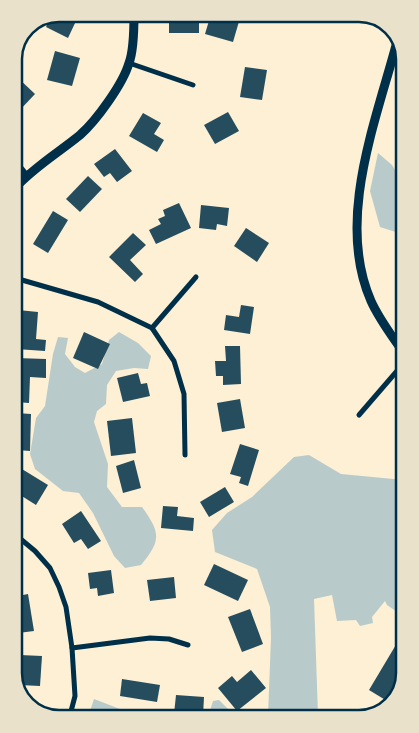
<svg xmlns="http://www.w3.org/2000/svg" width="419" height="733" font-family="Roboto,sans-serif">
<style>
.green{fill:#b9caca}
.building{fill:#264d5e}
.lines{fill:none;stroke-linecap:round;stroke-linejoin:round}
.minor{stroke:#003049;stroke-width:5}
.tertiary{stroke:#003049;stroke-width:9}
.rim{fill:none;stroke:#003049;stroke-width:2.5}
</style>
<rect width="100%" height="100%" fill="#fdf0d5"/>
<!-- green -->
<g class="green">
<path d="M378,153L392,165L402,181V234L380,227L370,191Z"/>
<path d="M119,332L138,343L151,356L148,369L134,368L116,371L107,385L106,404L97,411L94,422L108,464L107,487L122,507H142C160,532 162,540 141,565L125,568L114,556L93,513L79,493L63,491L35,469L30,454L36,418L45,406L53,354L58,337L68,338L65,354L75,367L85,373L102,364L109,340Z"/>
<path d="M309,455L341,474L404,480L405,606L400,614L405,618V641L400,638L399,640L398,624L400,614L387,605L385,601L372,617L373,623L360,626L356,620L337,621L332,595L314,599L318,715L268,716L271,638L270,607L257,569L215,552L212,530L227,513L252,497L294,457Z"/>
<path d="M94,699L133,714L163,718H106L90,711Z"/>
<path d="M219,700L236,717H208L213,701Z"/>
</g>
<!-- building -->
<g class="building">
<path d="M60,14H72L70,18L76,21L68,38L46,27L51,17Z"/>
<path d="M211,14H226L240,18L233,42L205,34Z"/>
<rect x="169" y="17" width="30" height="16"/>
<path d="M55,51L80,58L72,86L47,80Z"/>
<path d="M245,67L267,70L262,100L240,97Z"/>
<path d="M16,76L35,94L19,111L14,107V79Z"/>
<path d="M228,112L239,131L215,144L204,125Z"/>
<path d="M143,113L161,123L154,134L164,140L157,152L129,136Z"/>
<path d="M115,149L132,171L117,182L110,173L104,177L94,164Z"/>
<path d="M88,176L102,189L80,212L66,199Z"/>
<path d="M179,203L191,228L156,244L149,230L161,224L158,219L165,216L163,210Z"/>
<path d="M201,205L229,208L227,226L217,224L216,230L199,228Z"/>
<path d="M53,211L68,220L48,253L33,244Z"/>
<path d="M246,228L269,243L257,262L234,246Z"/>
<path d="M133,233L146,245L130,260L143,274L135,282L109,257Z"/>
<path d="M241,305L254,307L250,334L224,330L226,315L239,317Z"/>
<path d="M18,310L38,312L36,339L46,340L45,351L16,349Z"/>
<path d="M84,332L110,344L98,369L73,358Z"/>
<path d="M225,346H240L241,384L223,385V376H216L215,361H226Z"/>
<path d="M16,358L46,359V378L30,377L29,403L16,402Z"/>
<path d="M138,373L141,384L147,383L150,396L123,402L117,378Z"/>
<path d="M240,399L245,428L222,432L217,403Z"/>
<path d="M16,413L31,414L30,451L17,450Z"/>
<path d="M132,418L136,453L111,456L107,421Z"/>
<path d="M240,444L259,450L248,486L239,483L241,477L230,474Z"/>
<path d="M134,460L141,488L123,493L116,466Z"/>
<path d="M17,466L48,485L36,505L17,493Z"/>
<path d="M225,487L234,502L209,517L200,502Z"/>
<path d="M163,506L178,507L177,516L194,518L193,531L161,528Z"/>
<path d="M81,511L101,541L88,549L81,539L74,543L62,524Z"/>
<path d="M214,564L248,580L238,601L204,585Z"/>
<path d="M111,570L114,593L98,596L97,588L90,589L88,573Z"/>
<path d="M174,577L176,598L150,601L147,580Z"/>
<path d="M28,594L34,631L18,633V596Z"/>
<path d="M250,609L263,644L242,652L228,617Z"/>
<path d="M400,638L405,641V673L398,698L392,704L369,690Z"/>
<path d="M20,655L42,656L40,686L19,685Z"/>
<path d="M251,670L266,688L237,711L218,688L232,676L237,682Z"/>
<path d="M122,679L160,685L157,702L120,696Z"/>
<path d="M176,695L204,697L203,716L174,714Z"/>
</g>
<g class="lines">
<!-- minor -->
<g class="minor">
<path d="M129,63L193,85"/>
<path d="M15,160L27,175"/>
<path d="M15,278L98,302L152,328L174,361L184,394L185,455"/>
<path d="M152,328L196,277"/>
<path d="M359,415L403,364"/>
<path d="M17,536L35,551L50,568L59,587L66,607L72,648L75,696L69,719"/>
<path d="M72,648L150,638L169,639L188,645"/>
</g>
<!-- tertiary -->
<g class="tertiary">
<path d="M398,38C377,119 335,219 371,301C379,319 392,336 403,352"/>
<path d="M15,188C34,167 58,153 80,135C96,121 123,84 129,63C134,50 134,28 134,14"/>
</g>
</g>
<!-- crop -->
<path d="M0 0H419V733H0ZM59 22H359A37 37 0 0 1 396 59V673A37 37 0 0 1 359 710H59A37 37 0 0 1 22 673V59A37 37 0 0 1 59 22Z" fill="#e9e1ca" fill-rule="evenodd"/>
<path class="rim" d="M59 22H359A37 37 0 0 1 396 59V673A37 37 0 0 1 359 710H59A37 37 0 0 1 22 673V59A37 37 0 0 1 59 22Z"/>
</svg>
